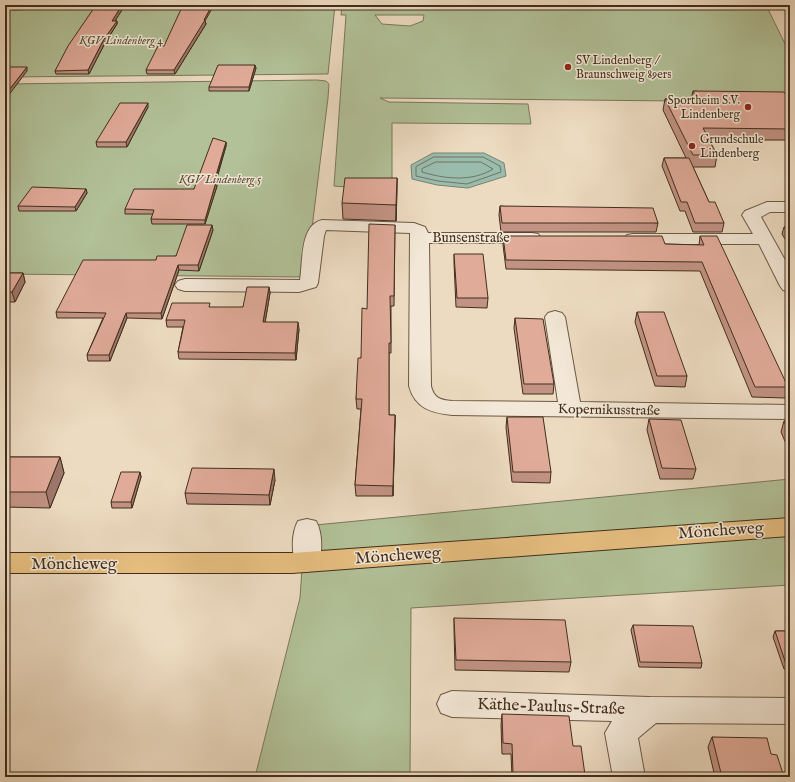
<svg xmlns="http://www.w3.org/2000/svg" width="795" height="782" font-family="'IM FELL English',serif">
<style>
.green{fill:#b2c198;stroke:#7a785a;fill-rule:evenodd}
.water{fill:#9abcad;stroke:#768373}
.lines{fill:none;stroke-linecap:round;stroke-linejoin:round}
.shore{stroke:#6e7564;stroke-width:1}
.minor-casing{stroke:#6c5945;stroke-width:2}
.major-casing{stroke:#412e1c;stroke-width:2}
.minor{fill:#f3e8d7;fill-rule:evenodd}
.major{fill:#e6be80;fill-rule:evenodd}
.wall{fill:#c29384;stroke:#412e1c}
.shaded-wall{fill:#9e786c;stroke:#412e1c}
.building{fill:#e1ab9a;stroke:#412e1c}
.poi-dot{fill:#8f2418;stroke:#f3e8d7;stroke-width:1.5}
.labels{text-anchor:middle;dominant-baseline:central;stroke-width:3;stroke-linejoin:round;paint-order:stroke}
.far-park-label{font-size:12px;font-style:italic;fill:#584b35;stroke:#f3e8d7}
.far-poi-label{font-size:12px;fill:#412e1c;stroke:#f3e8d7;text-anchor:start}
.street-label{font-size:14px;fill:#412e1c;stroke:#f3e8d7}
.near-street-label{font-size:17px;fill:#412e1c;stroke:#f3e8d7}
</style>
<rect width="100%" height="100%" fill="#eddbc1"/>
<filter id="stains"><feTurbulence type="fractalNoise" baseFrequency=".005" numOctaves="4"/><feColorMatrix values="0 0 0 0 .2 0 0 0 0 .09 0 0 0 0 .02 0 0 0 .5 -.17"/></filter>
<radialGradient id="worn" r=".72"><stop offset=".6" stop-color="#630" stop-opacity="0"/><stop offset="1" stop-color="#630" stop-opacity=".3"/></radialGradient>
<!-- green -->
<g class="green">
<path d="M5,5H335L328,74L5,77Z"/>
<path d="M342,5H766L790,54V111L776,102L380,98L389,102L528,104L531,124L392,123V191L334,186L346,15H341ZM375,15H424L423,21L410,26L382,24Z"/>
<path d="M317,80L326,81L329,84L328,98L306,277L5,274V84Z"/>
<path d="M790,479V585L411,608L410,777H255L300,598L305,526Z"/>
</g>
<!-- water -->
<path class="water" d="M433,153H484L504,163L506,176L468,188L437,185L412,179L411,165Z"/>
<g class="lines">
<!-- shore -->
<g class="shore">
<path d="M434,157H483L500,166L501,172L467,184L438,181L416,176V167Z"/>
<path d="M436,162H481L493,169C472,182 445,179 422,172V169Z"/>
</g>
<!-- minor casing -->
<g class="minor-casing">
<g id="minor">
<path d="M767,202H790V212H770L761,217L790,269V292L783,290L780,286L759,244H633L627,243L624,239L627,235L633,234H753L742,215L745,211Z"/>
<path d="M322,220L414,223L425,227L428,233H532L538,234L541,238L538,242L532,243H429L431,386C434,398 440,400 452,401L558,402L545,317L548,313L555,311L562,313L565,317L580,402L790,405V419L452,415C431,413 415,408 409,386L410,233L326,230L324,236L318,283L316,287L299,292L185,291L178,289L175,285L178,281L185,279L300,280C303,261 300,225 322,220Z"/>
<path d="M307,519L316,521C323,533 323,557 316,569L307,572L298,569C291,557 291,533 298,521Z"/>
<path d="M452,691L650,697L790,698V724L656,723L638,738L645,777H613L605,733L612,721L452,717L441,713L437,704L441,695Z"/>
</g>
</g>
<!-- major casing -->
<g class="major-casing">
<path id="major" d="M790,518V536L292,573H5V553H292Z"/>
</g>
<!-- minor -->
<use href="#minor" class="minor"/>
<!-- major -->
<use href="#major" class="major"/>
</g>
<!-- wall -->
<g class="wall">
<path d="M13,5H42L38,9L13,10L12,6Z"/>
<path d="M96,5H125L115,21H117V24L105,43L89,74H56L55,71Z"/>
<path d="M205,21L206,24L175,74H147L146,70Z"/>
<path d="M256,68L249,91H209V87Z"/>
<path d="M693,91L790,100V140H709L717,155L715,167H693L709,202L724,223L722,232H693L685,211H680L662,166L664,158H686L663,110L665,99L691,100Z"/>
<path d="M148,107L127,147H97L96,142Z"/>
<path d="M226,142V146L216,182L217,186L205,224H152L151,219L153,214H125V209L194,189Z"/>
<path d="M397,178L396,221L343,219L342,203Z"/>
<path d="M86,189L87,193L76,211H19L18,206Z"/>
<path d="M500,206L658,223L656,232H501L499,215Z"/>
<path d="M395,225L394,306H391V353H389V415H395L393,496H356L355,485L361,409H357L356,399L361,358Z"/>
<path d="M784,227H790V247L782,234Z"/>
<path d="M213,230L199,271L179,270L162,319L127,318L110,361H88L87,355L103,318H57L56,312L156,260L176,256Z"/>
<path d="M503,236L665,244L699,245L700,236L788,387L785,398L752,397L700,271L506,269L503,245Z"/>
<path d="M454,254L488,298L487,308L456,307L454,263Z"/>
<path d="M5,273H23L25,282L15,302H5Z"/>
<path d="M269,287L270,293L265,322L299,329L296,360L179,359L178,352L183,327H167L166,320L243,307Z"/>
<path d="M637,312L687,376L685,387L655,386L635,322Z"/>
<path d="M515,318L554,384L553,394H523L514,328Z"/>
<path d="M507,417L551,472L550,483L512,482L506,427Z"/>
<path d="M649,419L696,469L693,479H660L647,430Z"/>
<path d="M784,421H790V453L781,432Z"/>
<path d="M5,457H60L64,473L50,508L5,507Z"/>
<path d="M140,472L141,477L132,508H112L111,502Z"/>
<path d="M275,480L270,505L187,504L185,493Z"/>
<path d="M454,618L571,662L569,672L455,670L454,629Z"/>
<path d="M633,625L702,663L701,668L639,667L631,630Z"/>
<path d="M775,631H790V669H784L773,637Z"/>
<path d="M502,714L573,746L585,775L584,777H512L511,754H502L501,725Z"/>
<path d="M712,737L771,754L784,777H715L708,747Z"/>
</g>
<!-- shaded-wall -->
<g class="shaded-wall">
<path d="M38,5H42L38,9L37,6Z"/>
<path d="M122,5H125L113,24L112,21Z"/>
<path d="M212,5H214L205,21L206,24L175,74L174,70L204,20Z"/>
<path d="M117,21V24L105,43L89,74L88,70L104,39Z"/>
<path d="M255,65L256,68L249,91V87Z"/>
<path d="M27,67V71L5,100V95Z"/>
<path d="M148,103V107L127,147L126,142Z"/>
<path d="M226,142V146L214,186V182Z"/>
<path d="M397,178V194L396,221V205Z"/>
<path d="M216,182L217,186L205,224V220Z"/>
<path d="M86,189L87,193L76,211L75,207Z"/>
<path d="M212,225L213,230L199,271L198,265Z"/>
<path d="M178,265L179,270L162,319L161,313Z"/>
<path d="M23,273L25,282L15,302L12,292Z"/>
<path d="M269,287L270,293L264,329L263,322Z"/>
<path d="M126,313L127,318L110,361L109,355Z"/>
<path d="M298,322L299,329L296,360L295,353Z"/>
<path d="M395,415V425L393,496V486Z"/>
<path d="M60,457L64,473L50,508L46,492Z"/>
<path d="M274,469L275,480L270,505L269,495Z"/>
<path d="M140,472L141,477L132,508L131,502Z"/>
</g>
<!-- building -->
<g class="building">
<path d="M13,5H38L37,6H12Z"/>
<path d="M96,5H122L112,21H117L104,39L88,70L55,71L68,46Z"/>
<path d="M183,5H212L204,20H205L174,70H146L158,46H164Z"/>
<path d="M218,65H255L249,87H209Z"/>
<path d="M5,67H27L5,95Z"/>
<path d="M693,91L784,92L790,100V129L703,128L717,155H693L665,99L697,100Z"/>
<path d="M120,103H148L126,142H96Z"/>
<path d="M213,138L226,142L214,182H216L205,220L151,219L154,210L125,209L134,189H194Z"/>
<path d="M664,158H689L709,202H715L724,223H695L687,202H681Z"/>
<path d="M345,178H397L396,205L342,203Z"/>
<path d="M32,187L86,189L75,207L18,206Z"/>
<path d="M500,206L653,208L658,223H502Z"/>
<path d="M369,224L395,225L394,296H390L391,343H389V415H395L393,486L355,485L362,399H356L357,377L358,358H361L362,308L367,309Z"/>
<path d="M187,225H212L198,265H178L161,313H126L109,355H87L106,313L56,312L83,260H156L157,256H176Z"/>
<path d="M784,227H790V236Z"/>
<path d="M503,236H662L665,244L704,245L700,236H717L788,387H755L702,262L506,260Z"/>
<path d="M454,254H483L488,298H457Z"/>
<path d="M5,273H23L12,292H5Z"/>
<path d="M247,287H269L263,322H298L295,353L178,352L185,320H166L172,303H210L209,307H243Z"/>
<path d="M637,312H664L687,376H657Z"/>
<path d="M515,318L543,319L554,384H524Z"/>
<path d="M507,417H543L551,472H513Z"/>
<path d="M649,419L681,420L696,469L662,468Z"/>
<path d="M784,421H790V435Z"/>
<path d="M5,457H60L46,492H5Z"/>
<path d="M192,468L274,469L269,495L185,493Z"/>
<path d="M121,472H140L131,502H111Z"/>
<path d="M454,618L565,620L571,662L456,660Z"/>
<path d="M633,625L693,626L702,663L640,662Z"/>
<path d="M775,631H790V664H786Z"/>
<path d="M502,714L569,716L573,746H581L585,775L513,773L512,744L503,743Z"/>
<path d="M712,737L767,738L771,754L777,755L784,777H722Z"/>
</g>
<!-- markers -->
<g class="poi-dot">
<circle cx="568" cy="67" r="4"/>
<circle cx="748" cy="107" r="4"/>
<circle cx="692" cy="146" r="4"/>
</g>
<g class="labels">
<!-- far-park labels -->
<g class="far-park-label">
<text x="121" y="40">KGV Lindenberg 4</text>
<text x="220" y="179">KGV Lindenberg 5</text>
</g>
<!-- far-poi labels -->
<g class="far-poi-label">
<text x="576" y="60">SV Lindenberg /<tspan x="576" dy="14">Braunschweig 89ers</tspan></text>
<text x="740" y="100" text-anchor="end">Sportheim S.V.<tspan x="740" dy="14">Lindenberg</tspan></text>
<text x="700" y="139">Grundschule<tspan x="700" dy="14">Lindenberg</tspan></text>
</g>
<!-- street labels -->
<g class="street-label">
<text x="471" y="238">Bunsenstraße</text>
<text transform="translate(609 410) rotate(1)">Kopernikusstraße</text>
</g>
<!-- near-street labels -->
<g class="near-street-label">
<text transform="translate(721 531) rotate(-4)">Möncheweg</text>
<text transform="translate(398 556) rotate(-4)">Möncheweg</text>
<text x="74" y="564">Möncheweg</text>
<text transform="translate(551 707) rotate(2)">Käthe-Paulus-Straße</text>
</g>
</g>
<!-- margin -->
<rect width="795" height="782" fill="none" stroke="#eddbc1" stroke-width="20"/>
<rect x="6" y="6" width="783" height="770" fill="none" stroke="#412e1c" stroke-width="2"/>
<rect x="10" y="10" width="775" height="762" fill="none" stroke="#412e1c"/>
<rect width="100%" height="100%" filter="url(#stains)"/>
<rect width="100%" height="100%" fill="url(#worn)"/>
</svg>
